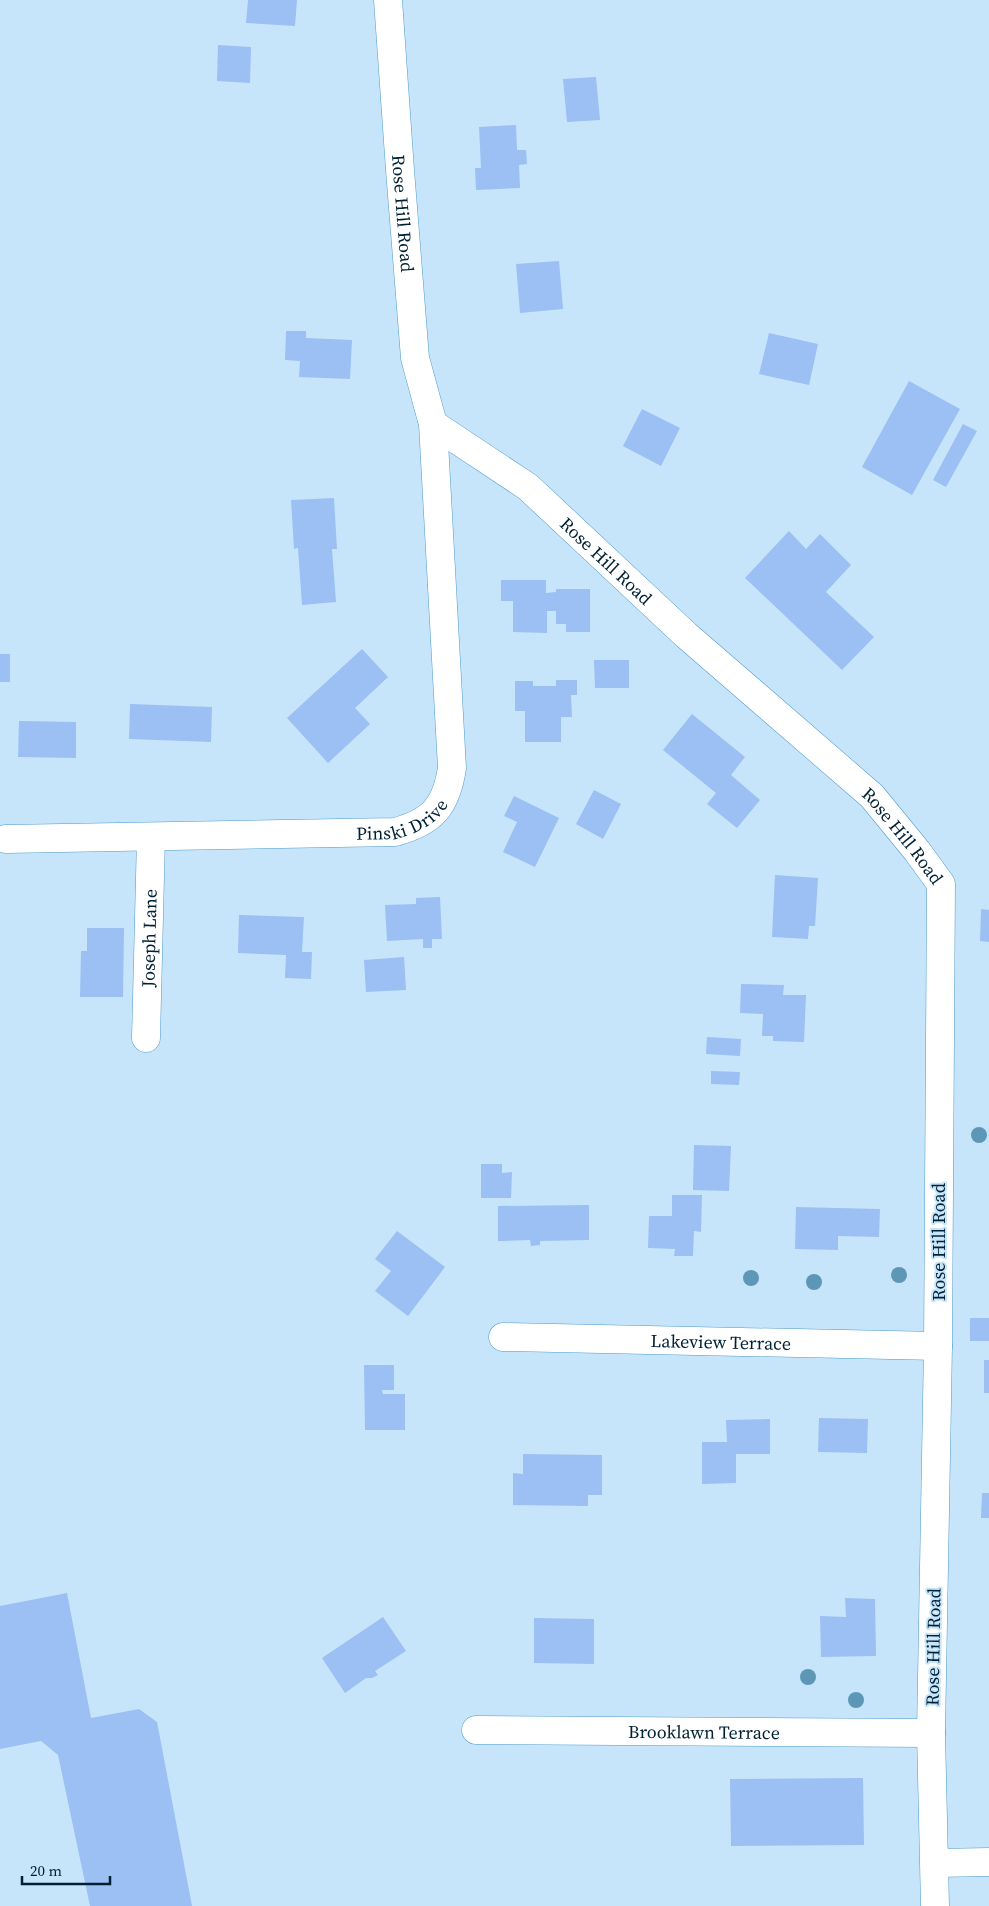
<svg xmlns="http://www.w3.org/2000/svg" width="989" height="1906" font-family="'Source Serif 4',serif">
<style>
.building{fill:#9cbff4}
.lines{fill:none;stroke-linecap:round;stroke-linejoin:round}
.street-casing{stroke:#4c9bcc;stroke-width:29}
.street{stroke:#fff;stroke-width:28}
.tree{fill:#5e96b5}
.labels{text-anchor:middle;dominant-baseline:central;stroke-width:4;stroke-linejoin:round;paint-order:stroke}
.street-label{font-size:18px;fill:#002134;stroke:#c7e5fa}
</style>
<rect width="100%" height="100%" fill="#c7e5fa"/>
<!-- building -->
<g class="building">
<path d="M248,0H297L295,26L246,23Z"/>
<path d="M218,45L251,47L250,83L217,81Z"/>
<path d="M596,77L600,120L567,122L563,79Z"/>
<path d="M516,125L517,150H526L527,164L519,165L520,188L476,190L475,168H481L479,127Z"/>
<path d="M559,261L563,309L520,313L516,264Z"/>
<path d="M286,331H306V338L352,340L350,379L299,377L300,361L285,360Z"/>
<path d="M769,333L818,344L809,385L759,374Z"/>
<path d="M909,381L960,409L912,495L862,467Z"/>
<path d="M642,409L680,428L661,466L623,446Z"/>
<path d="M963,424L977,431L946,487L933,480Z"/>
<path d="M334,498L337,549H332L336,602L302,605L298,548L294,549L291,500Z"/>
<path d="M789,531L806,549L820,534L851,565L826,592L874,637L842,670L745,578Z"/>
<path d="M501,580H546V593L556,592V589H590V632H566V624H556V611H547V633L513,632V601H501Z"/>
<path d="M362,649L388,677L355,708L370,724L328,763L287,718Z"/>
<rect x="0" y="654" width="10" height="28"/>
<path d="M594,660H629V688H595Z"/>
<path d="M556,680H577V695H571L572,717H561V742H525V711H515V681H533V686H556Z"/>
<path d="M130,704L212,707L211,742L129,739Z"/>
<path d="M692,714L745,757L731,775L760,800L737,828L707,804L716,793L663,750Z"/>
<path d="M19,721L76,722V758L18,757Z"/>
<path d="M594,790L621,804L603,839L576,824Z"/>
<path d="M514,796L559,818L535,867L503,852L517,822L504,816Z"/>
<path d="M775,875L818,878L815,926H809L808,939L772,937Z"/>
<path d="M440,897L442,939H432V948H423V939L387,941L385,905L416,904V898Z"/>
<path d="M981,909L989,910V942L980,941Z"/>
<path d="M239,915L304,917L302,952H312L311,979L285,978L286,955L238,953Z"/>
<path d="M87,928H124L123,997H80L81,951H87Z"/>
<path d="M404,957L406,990L366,992L364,960Z"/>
<path d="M741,984L784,985L783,995H806L804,1042L773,1041V1036H762L763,1014L740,1013Z"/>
<path d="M707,1037L741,1039L740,1056L706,1054Z"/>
<path d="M711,1071L740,1072L739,1085L711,1084Z"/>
<path d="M694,1145L731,1146L729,1191L693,1190Z"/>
<path d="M481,1164H502V1173L512,1172L511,1198H481Z"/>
<path d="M672,1195H702L701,1232L694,1231L693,1256H674L675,1249L648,1248L649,1216H672Z"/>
<path d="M589,1205V1240L540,1241V1245L531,1246L530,1240L498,1241V1206Z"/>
<path d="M796,1207L880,1209L879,1237L838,1236V1250L795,1249Z"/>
<path d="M397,1231L445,1267L408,1316L375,1291L391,1271L375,1259Z"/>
<rect x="970" y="1318" width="19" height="23"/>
<rect x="984" y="1360" width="5" height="33"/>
<path d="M364,1365H394V1390H382L383,1394H405V1430H365Z"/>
<path d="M819,1418L868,1419L867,1453L818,1452Z"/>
<path d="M770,1419V1454H736V1483L702,1484V1442H727L726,1420Z"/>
<path d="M523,1454L602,1455V1495H588V1506L513,1505V1473L523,1474Z"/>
<path d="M982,1493H989V1518H981Z"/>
<path d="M67,1593L91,1718L139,1709L157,1722L192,1906H90L58,1755L41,1741L0,1749V1606Z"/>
<path d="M845,1598L875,1599L876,1656L821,1657L820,1616L846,1617Z"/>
<path d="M383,1617L406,1651L375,1671L378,1675L372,1678H366L345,1693L322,1658Z"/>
<path d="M534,1618L594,1619V1664L534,1663Z"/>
<path d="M863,1778L864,1845L731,1846L730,1779Z"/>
</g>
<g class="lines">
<!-- street casing -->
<g class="street-casing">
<g id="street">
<path id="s1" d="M388,0L400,170L415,358L433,424L528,487L686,635L872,796L917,851L941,884L938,1346L931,1733L935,1906"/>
<path id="s2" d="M6,839L395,832C432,822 446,807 452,768L433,424"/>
<path id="s3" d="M146,1038L151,837"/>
<path id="s4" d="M503,1337L938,1346"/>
<path id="s5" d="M476,1730L931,1733"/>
<path d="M935,1863L989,1862"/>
</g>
</g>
<!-- street -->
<use href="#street" class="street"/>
</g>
<!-- trees -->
<g class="tree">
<circle cx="979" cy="1135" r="8"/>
<circle cx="899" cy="1275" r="8"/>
<circle cx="751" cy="1278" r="8"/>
<circle cx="814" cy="1282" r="8"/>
<circle cx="808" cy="1677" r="8"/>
<circle cx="856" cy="1700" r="8"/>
</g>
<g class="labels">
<!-- street labels -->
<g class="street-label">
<text stroke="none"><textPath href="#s1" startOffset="214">Rose Hill Road</textPath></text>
<text stroke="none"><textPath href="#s1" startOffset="649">Rose Hill Road</textPath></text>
<text stroke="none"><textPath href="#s2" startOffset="399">Pinski Drive</textPath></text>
<text stroke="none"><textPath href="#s1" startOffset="1054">Rose Hill Road</textPath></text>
<text stroke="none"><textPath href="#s3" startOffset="100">Joseph Lane</textPath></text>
<text transform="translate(938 1242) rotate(-90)">Rose Hill Road</text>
<text stroke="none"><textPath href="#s4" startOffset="218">Lakeview Terrace</textPath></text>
<text transform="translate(933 1647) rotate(-89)">Rose Hill Road</text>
<text stroke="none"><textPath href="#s5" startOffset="228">Brooklawn Terrace</textPath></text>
</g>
</g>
<!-- scale -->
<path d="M22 1876v8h88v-8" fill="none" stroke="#002134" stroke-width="2.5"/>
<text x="30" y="1876" font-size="15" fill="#002134" stroke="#c7e5fa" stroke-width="4" paint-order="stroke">20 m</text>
</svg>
